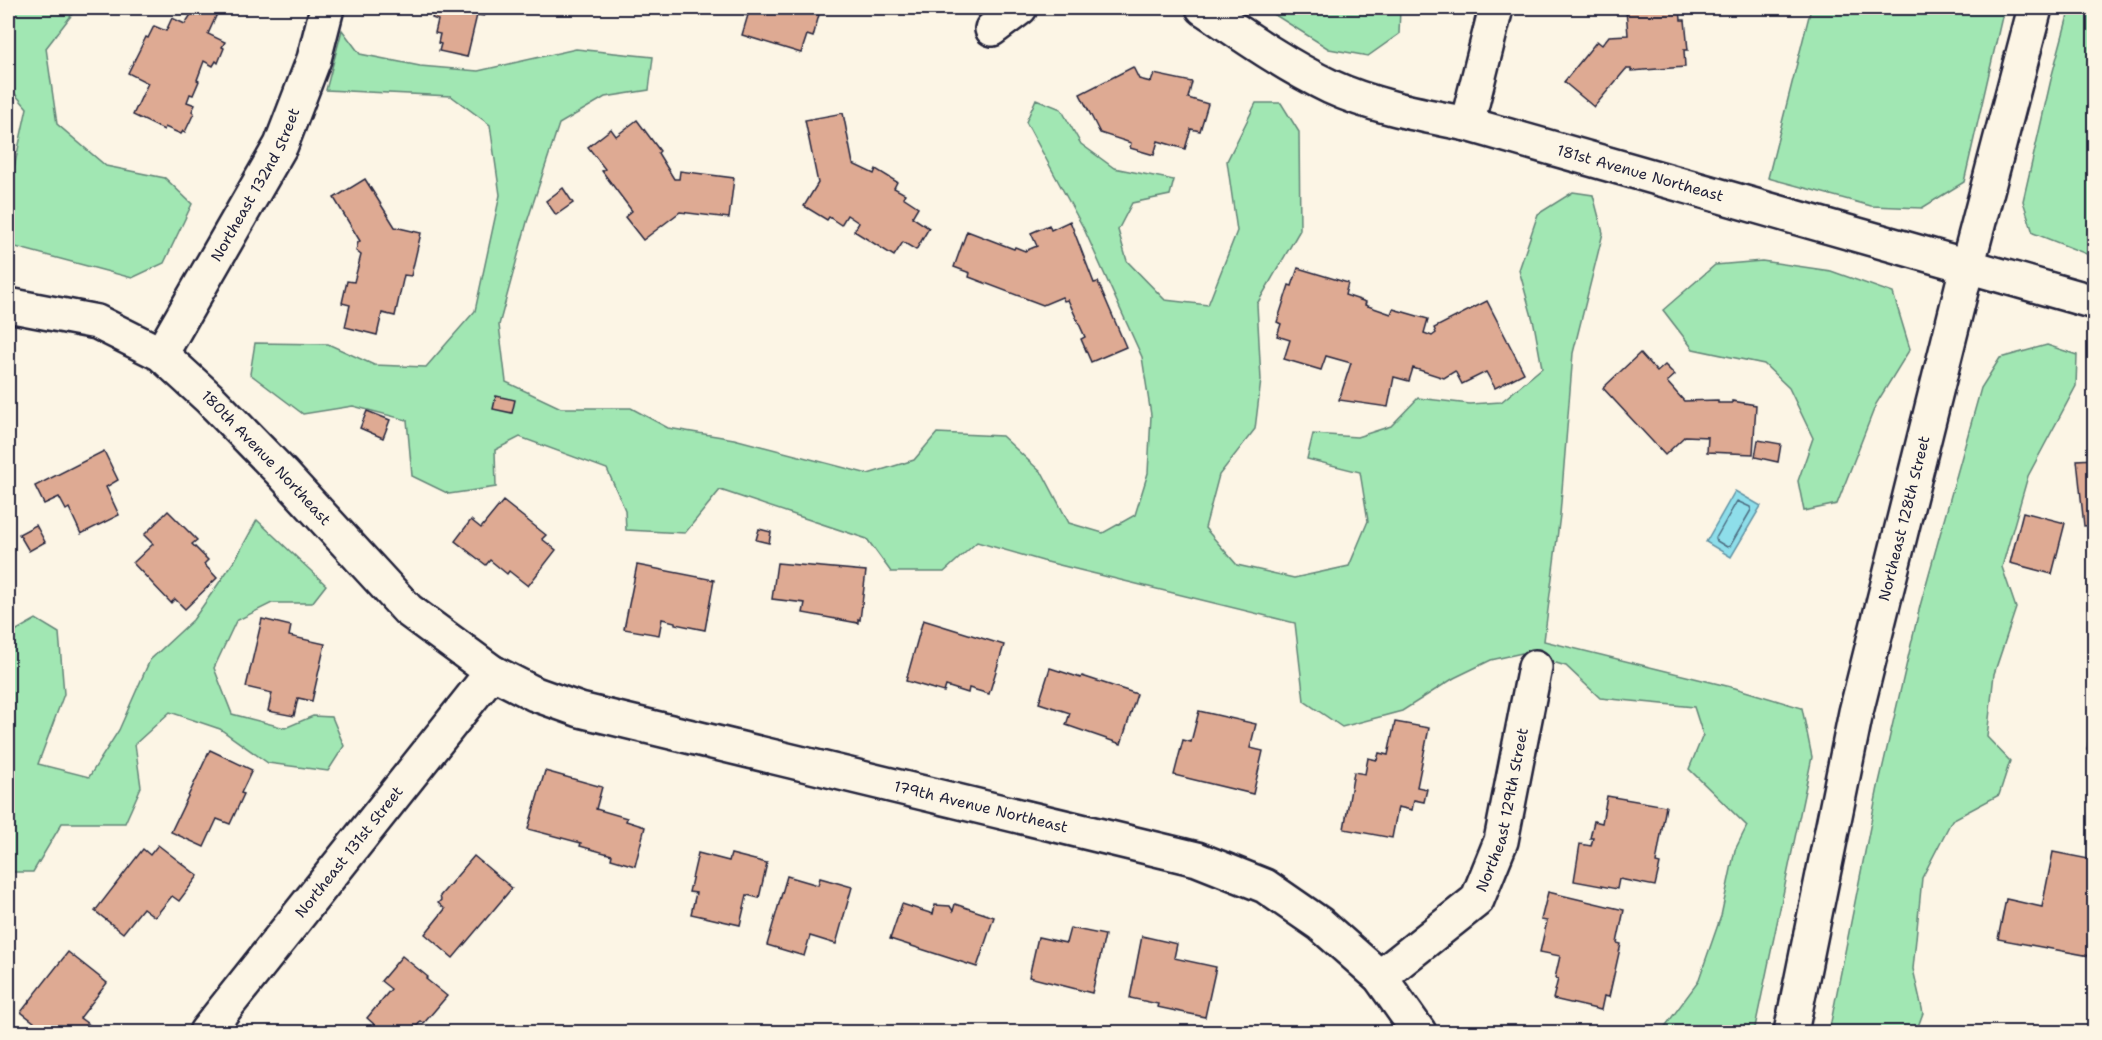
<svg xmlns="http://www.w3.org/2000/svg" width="2102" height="1040" font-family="'Shantell Sans',sans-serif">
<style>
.green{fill:#a1e7b3;stroke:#628477;stroke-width:1.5}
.water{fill:#8edeea;stroke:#6393a4;stroke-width:1.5}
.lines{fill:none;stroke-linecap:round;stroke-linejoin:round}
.shore{stroke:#4d6d81;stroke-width:1.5}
.building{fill:#deaa93;stroke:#22223b;stroke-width:1.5}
.street-casing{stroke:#22223b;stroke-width:38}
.secondary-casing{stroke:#22223b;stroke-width:38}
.street{stroke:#fcf5e5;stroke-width:33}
.secondary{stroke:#fcf5e5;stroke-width:33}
.labels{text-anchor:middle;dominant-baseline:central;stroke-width:5;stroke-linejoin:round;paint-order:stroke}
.street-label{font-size:15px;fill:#22223b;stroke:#fcf5e5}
</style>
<rect width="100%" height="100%" fill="#fcf5e5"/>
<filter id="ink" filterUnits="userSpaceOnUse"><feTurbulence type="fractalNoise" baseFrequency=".0167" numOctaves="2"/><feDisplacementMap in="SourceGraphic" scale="12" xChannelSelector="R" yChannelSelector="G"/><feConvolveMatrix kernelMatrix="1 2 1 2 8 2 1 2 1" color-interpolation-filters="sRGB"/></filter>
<g filter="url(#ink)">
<!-- green -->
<g class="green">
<path d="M8,8H77L46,48L57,124L106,166L165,178L192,204L164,263L132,278L8,245V175L14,168L27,108L8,86Z"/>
<path d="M1264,8H1400L1399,34L1368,56L1329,49Z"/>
<path d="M1811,8H2004L1964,182L1922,208L1871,206L1768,178Z"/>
<path d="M2070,8H2094V257L2033,233L2023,201L2052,75Z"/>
<path d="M342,30L360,54L420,66L478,71L576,49L653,57L649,90L605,97L559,124L527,222L499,325L506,382L561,408H631L668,428L734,439L868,474L914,460L937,433L1002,436L1043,474L1069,523L1103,533L1135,515L1148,473L1151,415L1142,357L1084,229L1026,122L1036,99L1061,109L1081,144L1114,168L1174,180L1170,195L1132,203L1118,230L1127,261L1165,300L1208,305L1237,231L1227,161L1256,103H1281L1299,132L1300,230L1257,304L1261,380L1255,429L1219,475L1205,528L1237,565L1294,578L1349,566L1368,521L1360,472L1307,459L1313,434L1357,437L1391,426L1418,398L1470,404L1501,402L1542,368L1534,324L1519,270L1538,214L1573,192L1593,195L1603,233L1573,353L1560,515L1544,641L1735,688L1802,708L1812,757L1754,1032H1661L1698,982L1721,916L1735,850L1747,826L1689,769L1703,735L1694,707L1600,698L1566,666L1522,653L1491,660L1454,678L1402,711L1342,727L1304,701L1295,623L1043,561L977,542L944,572H891L867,539L720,490L685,533L626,530L625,510L607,469L520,437L495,450L496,487L449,494L412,476L407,420L353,406L303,414L250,374L255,343L328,344L374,365L426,367L475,311L500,195L490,125L451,96L326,90Z"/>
<path d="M1762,261L1831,271L1893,293L1910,349L1876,404L1837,504L1804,511L1798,481L1813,438L1789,388L1764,364L1693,349L1663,310L1715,265Z"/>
<path d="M2047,345L2077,355L2076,386L2028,476L2002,567L2016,608L1994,674L1987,737L2010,761L1999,795L1952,820L1922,878L1913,969L1923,1013L1916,1032H1829L1878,787L1920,606L1981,388L2000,358Z"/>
<path d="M257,520L326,585L312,603H272L236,621L214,668L232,714L285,728L313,716L332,717L344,746L328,771L268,763L220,729L170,712L135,744L141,787L125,823H62L33,872H8V635L36,619L59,633L64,694L38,764L89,777L119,730L150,660L193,620L235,560Z"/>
</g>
<!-- water -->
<path class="water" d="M1735,491L1761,506L1731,557L1706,542Z"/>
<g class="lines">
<!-- shore -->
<path class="shore" d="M1737,501L1750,507L1751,510L1730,546L1727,547L1717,541L1716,538Z"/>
</g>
<!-- building -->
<g class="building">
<path d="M195,8H203L217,14L208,34L225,42L222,47L224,48L218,63L216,61L213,66L204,61L197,80L199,81L193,95L190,94L187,102L195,105L192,111L194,113L185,132L183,131L181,134L165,127L164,130L133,115L148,83L128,73L146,37L148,38L154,26L166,31L172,18L185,24Z"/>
<path d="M435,8H486L484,16L477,15L467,57L439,51L441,44L438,43L440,34L435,33L438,20L432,18Z"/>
<path d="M743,8H818L817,14L819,15L813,37L807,35L801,53L742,35L748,15L742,13Z"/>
<path d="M1599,8H1680L1681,20H1685L1688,50H1684L1685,67L1631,71V69H1626L1594,107L1564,82L1597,41L1602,45L1609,36L1628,35L1626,10L1599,13Z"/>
<path d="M1133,67L1139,79L1151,82L1154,74L1192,82L1188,98L1208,104L1200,131L1191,129L1185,149L1158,141L1154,155L1130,148L1131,143L1100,133L1080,94Z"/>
<path d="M843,113L853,164L874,174L876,169L897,182L894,188L905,194L903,197L918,207L912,217L929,228L916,250L903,242L894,256L854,231L859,223L847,215L841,225L829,217L827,220L804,206L818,183L805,120Z"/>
<path d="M637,120L660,151L658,153L674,179H679L680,171L734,178L729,218L680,212L643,240L625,217L632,211L602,171L605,169L588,147L611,129L616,136Z"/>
<path d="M365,179L395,227L421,233L411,276L404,275L395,316L382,313L377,335L345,327L350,305L342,303L347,281L354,282L361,255L356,251L358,242L360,241L334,198Z"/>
<path d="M563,188L573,203L556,215L546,201Z"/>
<path d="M1070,221L1094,283L1098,282L1126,347L1091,362L1081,339L1085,337L1068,300L1064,301L1062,297L1043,305L969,277L970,273L954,267L967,231L1014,249L1015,247L1025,251L1037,246L1031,233L1049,225L1051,230Z"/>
<path d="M1298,268L1348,283L1345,295L1366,302L1365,305L1391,314L1393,309L1428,319L1424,333L1432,336L1436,333L1434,328L1487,301L1524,373L1495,388L1486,372L1462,384L1455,371L1444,378L1413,368L1409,381L1394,377L1388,407L1339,400L1351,363L1326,356L1321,370L1284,359L1290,340L1277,336L1281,324L1277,322L1289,285L1292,286Z"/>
<path d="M1640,353L1657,372L1665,365L1675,375L1667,382L1684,401L1718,400V403H1732V401L1756,405L1753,454L1707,452L1708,437L1685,436L1665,455L1603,388Z"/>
<path d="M496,396L515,400L512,413L493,409Z"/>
<path d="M367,411L390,420L383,438L360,428Z"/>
<path d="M1758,440L1781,444L1778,462L1755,457Z"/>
<path d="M104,451L118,480L106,487L119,515L81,534L69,508L66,510L59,497L44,504L35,486Z"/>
<path d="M2094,459V525L2084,526L2077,460Z"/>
<path d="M503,501L546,535L542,539L556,550L528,586L509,571L507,574L490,560L486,565L455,541L471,520L481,528Z"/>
<path d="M168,511L197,540L192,544L208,560L204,564L217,578L185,609L175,599L171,603L133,563L153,544L144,535Z"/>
<path d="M2023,512L2065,523L2052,574L2010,563Z"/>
<path d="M36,525L45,542L29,551L19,534Z"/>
<path d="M759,529L771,532L769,543L756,540Z"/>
<path d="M777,563L866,571L860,620L858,619V623L803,613L805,603L772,599Z"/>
<path d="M637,565L714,580L705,630L675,624V622L662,619L659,635L624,629Z"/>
<path d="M262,619L291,626L289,636L325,644L312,701L298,698L294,716L268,711L272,693L246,687Z"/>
<path d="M923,620L1004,645L989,694L969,688L968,693L946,686L944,692L906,681Z"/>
<path d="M1050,668L1081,678L1082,676L1137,694L1121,744L1066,725L1070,713L1039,703Z"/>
<path d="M1199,711L1256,724L1250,748L1263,751L1253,794L1174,775L1183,740L1191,742Z"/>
<path d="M2094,716V750L2087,749Z"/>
<path d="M1395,722L1429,728L1417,787L1427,789L1424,802L1414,800L1412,810L1398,807L1392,838L1344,829L1354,772L1365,774L1368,758L1377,760L1379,753L1388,755Z"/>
<path d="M210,750L252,770L241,793L244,794L230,824L217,819L204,847L171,832Z"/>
<path d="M545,771L602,787L596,809L627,818L626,821L645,827L635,866L611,859L612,855L580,846L581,843L528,829Z"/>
<path d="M1607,796L1666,806L1656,863L1660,864L1655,886L1619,879L1617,889L1574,881L1580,844L1591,846L1593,838H1590L1594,821L1602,823Z"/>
<path d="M158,845L198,876L179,901L172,896L155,917L143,908L123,933L95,911L143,849L150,855Z"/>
<path d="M2053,852L2094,860V884L2088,919L2094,920V932L2090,956L1998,939L2006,899L2042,907Z"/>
<path d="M698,853L729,861L731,854L767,863L759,898L747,895L740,925L691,914L696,893L689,892Z"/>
<path d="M474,856L512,888L453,958L425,934L445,909L438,903L441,900L440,896Z"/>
<path d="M787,876L818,885L820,878L852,887L836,944L810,936L804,956L767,945Z"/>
<path d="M1548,892L1624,910L1617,943L1621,944L1609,997L1604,996L1601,1010L1553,999L1558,979L1555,978L1560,956L1540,952L1547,921L1541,920Z"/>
<path d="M902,904L933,914L935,905L950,906L953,911L955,904L994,917L977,967L890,939Z"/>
<path d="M1070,928L1105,935L1092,993L1029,977L1038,937L1066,943Z"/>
<path d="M1142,936L1177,944L1174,958L1216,967L1205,1017L1157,1007L1158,1004L1130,998Z"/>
<path d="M68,952L107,983L80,1018L91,1026L85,1032H47L21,1012Z"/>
<path d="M402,956L428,977L426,979L447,996L424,1023L421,1021L412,1032H383L367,1018L391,989L381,981Z"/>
</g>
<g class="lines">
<!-- street casing -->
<g class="street-casing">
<g id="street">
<path id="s1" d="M1203,8C1244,36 1285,65 1331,87C1372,106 1422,115 1467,124L2094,302"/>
<path d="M992,29L1020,8"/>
<path d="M1467,124L1496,8"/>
<path id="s2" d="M8,305L97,322L161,354L209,398L283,474L408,610L492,672L535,694L580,710L1197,859L1265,886L1320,924L1380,977L1419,1032"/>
<path id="s3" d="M161,354L281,145L314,59L327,8"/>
<path id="s4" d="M1380,977L1477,900L1501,841L1535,667"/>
<path id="s5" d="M206,1032L492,672"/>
</g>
</g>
<!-- secondary casing -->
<g class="secondary-casing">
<g id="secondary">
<path id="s6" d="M1791,1032L1856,712L1967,267L2035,8"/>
</g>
</g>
<!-- street -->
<use href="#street" class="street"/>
<!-- secondary -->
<use href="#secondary" class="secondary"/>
</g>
</g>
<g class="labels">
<!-- street labels -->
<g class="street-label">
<text stroke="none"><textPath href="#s1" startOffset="472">181st Avenue Northeast</textPath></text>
<text stroke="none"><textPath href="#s3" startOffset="194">Northeast 132nd Street</textPath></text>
<text stroke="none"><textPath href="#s2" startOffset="310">180th Avenue Northeast</textPath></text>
<text stroke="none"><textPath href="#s6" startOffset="526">Northeast 128th Street</textPath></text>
<text stroke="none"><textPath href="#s2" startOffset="1131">179th Avenue Northeast</textPath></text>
<text stroke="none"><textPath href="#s4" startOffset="218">Northeast 129th Street</textPath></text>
<text stroke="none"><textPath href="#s5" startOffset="230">Northeast 131st Street</textPath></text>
</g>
</g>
<!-- margin -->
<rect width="2102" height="1040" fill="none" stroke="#fcf5e5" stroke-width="30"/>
<rect x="15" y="15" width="2072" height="1010" fill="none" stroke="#22223b" stroke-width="2" filter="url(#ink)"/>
</svg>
